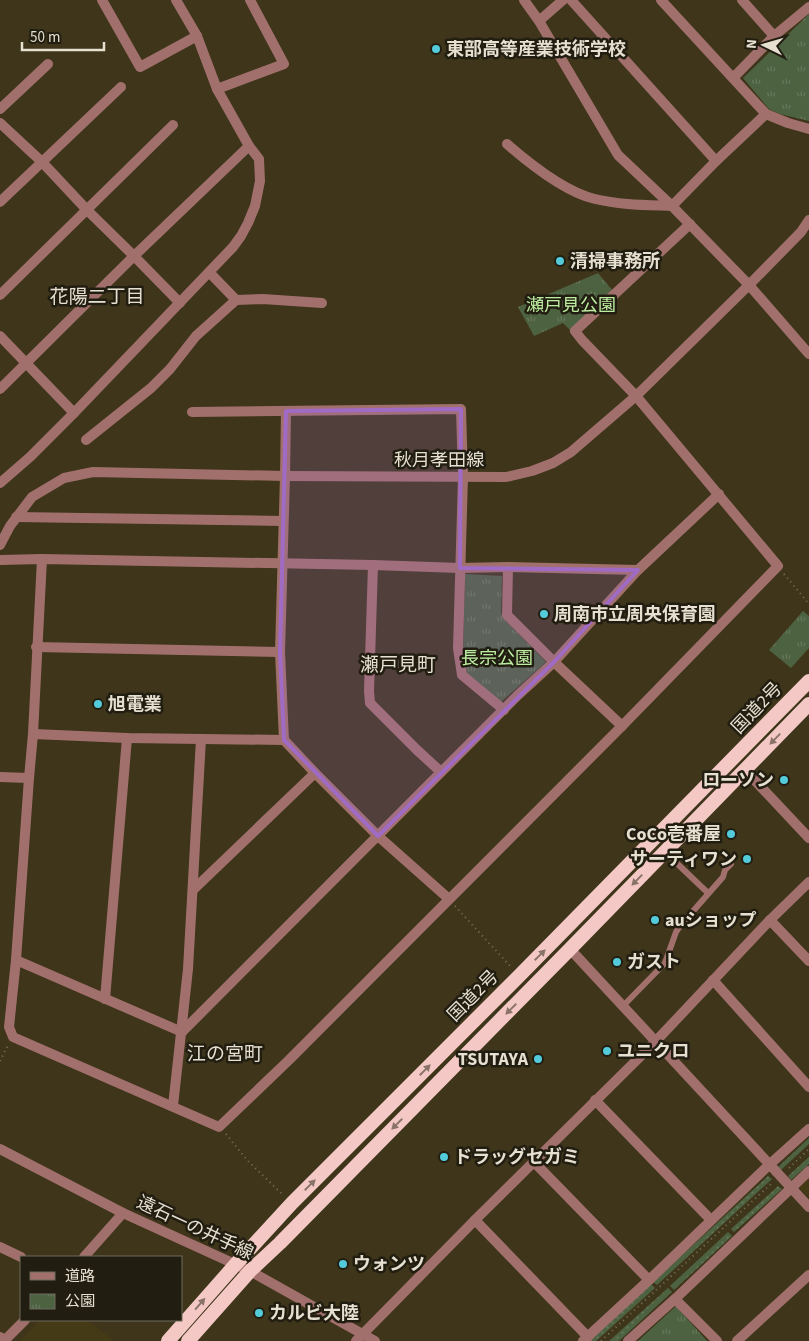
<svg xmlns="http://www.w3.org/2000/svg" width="809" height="1341" font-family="'Source Sans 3','Noto Sans JP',sans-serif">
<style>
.built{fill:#453a16}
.grass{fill:url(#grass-dots)}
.park{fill:url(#park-tufts)}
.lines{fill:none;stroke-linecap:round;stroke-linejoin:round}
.path{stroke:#7a735c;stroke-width:2;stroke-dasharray:1 4;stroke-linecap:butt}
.service{stroke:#a2706c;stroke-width:6}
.minor{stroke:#a2706c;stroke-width:10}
.tertiary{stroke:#a2706c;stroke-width:10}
.trunk{stroke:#f4c9c5;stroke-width:14}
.oneway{fill:#8a736b}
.marked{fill:#a06bc5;fill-opacity:0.2;stroke:#a06bc5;stroke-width:4;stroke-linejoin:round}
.poi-dot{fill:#53cbdb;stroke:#211d11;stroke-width:2}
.labels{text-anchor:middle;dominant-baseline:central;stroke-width:5;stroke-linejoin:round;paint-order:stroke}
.poi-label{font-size:18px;font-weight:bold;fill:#e5e0d0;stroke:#211d11;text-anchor:start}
.park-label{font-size:18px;fill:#bdeda1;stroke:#211d11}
.street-label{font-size:18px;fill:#e5e0d0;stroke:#211d11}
.neighbourhood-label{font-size:19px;fill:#e5e0d0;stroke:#211d11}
</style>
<defs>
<pattern id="grass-dots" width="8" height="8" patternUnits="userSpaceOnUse" patternTransform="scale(1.25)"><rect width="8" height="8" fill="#4d6241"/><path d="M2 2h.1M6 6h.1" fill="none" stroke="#66785b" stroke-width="1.8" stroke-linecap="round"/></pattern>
<pattern id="park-tufts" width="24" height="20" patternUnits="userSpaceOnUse" patternTransform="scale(1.25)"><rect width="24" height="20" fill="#4d6241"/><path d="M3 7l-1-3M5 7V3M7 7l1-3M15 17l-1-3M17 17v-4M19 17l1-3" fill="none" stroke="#66785b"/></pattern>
</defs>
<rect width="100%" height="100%" fill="#3e351a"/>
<!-- built -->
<g class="built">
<path d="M809,1178V1198L799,1187Z"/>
<path d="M40,1320H87L114,1341H20Z"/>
</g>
<!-- grass -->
<g class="grass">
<path d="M809,1138V1144L781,1170L778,1167Z"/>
<path d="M809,1157V1164L791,1180L788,1176Z"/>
<path d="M768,1176L772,1179L657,1285L653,1282Z"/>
<path d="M778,1186L782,1189L734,1232L731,1229Z"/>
<path d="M728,1232L732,1236L674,1290L670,1286Z"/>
<path d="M651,1284L655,1288L596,1341H589Z"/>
<path d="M668,1288L672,1292L619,1341H609Z"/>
</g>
<!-- park -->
<g class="park">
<path d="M809,14V121L780,114L769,109L743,78Z"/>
<path d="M598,273L613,291L571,331L563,323L534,336L518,307Z"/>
<path d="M465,574L502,576L501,613L505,620L546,662L501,702L467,673L463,655Z"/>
<path d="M803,611L809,616V648L791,668L769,650Z"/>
<path d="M676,1306L707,1341H638Z"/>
</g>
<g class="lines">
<!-- path -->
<g class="path">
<path d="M784,574L809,604"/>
<path d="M455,906L511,967"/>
<path d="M0,1061L8,1045"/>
<path d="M226,1134L247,1160L282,1194"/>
<path d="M789,1168L809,1149"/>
<path d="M601,1341L772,1183"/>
</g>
<!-- service -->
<g class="service">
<path d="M665,852L708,893"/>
<path d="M623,1006L665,963L676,932L680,926L723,877L725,870L731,864"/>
</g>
<!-- minor -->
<g class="minor">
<path d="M102,0L140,67L197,36"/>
<path d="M571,0L716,161"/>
<path d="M661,0L766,114L788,123L809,129"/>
<path d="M742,0L774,36"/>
<path d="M539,21L563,0"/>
<path d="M733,78L774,36L809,7"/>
<path d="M217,89L284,64L250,0"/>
<path d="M0,109L48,64"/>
<path d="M0,123L42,162L87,210L134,256L180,303"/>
<path d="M507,144C530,164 565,192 595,199C620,205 647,205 672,206L716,161L766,114"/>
<path d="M0,202L121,87"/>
<path d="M210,273L236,300L263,299L322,303"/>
<path d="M0,295L173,125"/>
<path d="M0,336L74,413"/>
<path d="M0,389L134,256L249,146"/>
<path d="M192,412L461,409L463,477L458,648L462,675L504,710"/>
<path d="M86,440L151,388L170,369L196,336L236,300"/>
<path d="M285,476L286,411"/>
<path d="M0,483L30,457L74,413L233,247L241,236L248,223L255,206L260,181L259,159L249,146L217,89L197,36L176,0"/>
<path d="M16,517L283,521"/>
<path d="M42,559L33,734L29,778L16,960L9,1027L13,1037L219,1127L289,1060L622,726L778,566L636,396L582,340L575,331L690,224"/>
<path d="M0,560L42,559L373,565L460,568L508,567L638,570"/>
<path d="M373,565L369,691L370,703L417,750L441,772"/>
<path d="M508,567L507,615L554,662L622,726"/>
<path d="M36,647L280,652"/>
<path d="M33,734L127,738L284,740"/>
<path d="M745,770L809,838"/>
<path d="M0,777L29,778"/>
<path d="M193,890L315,773"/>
<path d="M770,920L809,961"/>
<path d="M570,949L809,1207"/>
<path d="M16,960L182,1032"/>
<path d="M713,980L809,1087"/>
<path d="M105,999L127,738"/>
<path d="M182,1032L518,695L554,662L638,570L719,494"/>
<path d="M595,1100L711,1220"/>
<path d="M173,1106L188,969L201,739"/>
<path d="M534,1162L649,1280"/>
<path d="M475,1220L588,1337"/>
<path d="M0,1247L21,1257"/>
<path d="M84,1257L123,1213"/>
<path d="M675,1299L717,1341"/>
<path d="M0,1337L5,1340L25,1320"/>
<path d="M356,1341L475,1220L656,1041L770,920L809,882"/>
<path d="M583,1341L649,1280L769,1165L809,1129"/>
<path d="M737,1341L809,1275"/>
</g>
<!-- tertiary -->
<g class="tertiary">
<path d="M524,0L539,21L618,155L672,206L749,285L809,354"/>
<path d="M285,476L280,652L284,740L315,773L378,836L449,899"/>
<path d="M0,545L10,526L32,497L64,478L93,472L285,476L506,477L532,471L553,463L571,452L636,396L749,285L801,232L809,220"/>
<path d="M0,1149L123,1213L250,1271L375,1341"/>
<path d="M628,1341L675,1299L809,1171"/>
</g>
<!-- trunk -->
<g class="trunk">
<path d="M168,1341L235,1265L292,1203L519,976L809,681"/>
<path d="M188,1341L250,1271L280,1243L570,949L809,704"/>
</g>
</g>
<!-- one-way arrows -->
<defs><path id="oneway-solid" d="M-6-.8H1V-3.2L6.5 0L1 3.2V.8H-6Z" transform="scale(1.25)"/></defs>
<g class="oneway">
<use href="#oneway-solid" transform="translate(775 739) rotate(134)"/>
<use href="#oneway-solid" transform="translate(637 880) rotate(134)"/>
<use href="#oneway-solid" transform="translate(540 955) rotate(-45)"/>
<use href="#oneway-solid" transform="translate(511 1009) rotate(135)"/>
<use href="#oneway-solid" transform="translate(425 1070) rotate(-45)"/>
<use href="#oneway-solid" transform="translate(397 1124) rotate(135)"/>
<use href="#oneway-solid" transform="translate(310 1185) rotate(-45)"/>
<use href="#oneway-solid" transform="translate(200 1304) rotate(-49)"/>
</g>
<!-- marked area -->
<path class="marked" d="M461,409L460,568L638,570L554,662L378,836L284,740L280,652L286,411Z"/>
<!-- markers -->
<g class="poi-dot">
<circle cx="436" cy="49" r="5"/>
<circle cx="560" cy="261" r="5"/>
<circle cx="544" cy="614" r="5"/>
<circle cx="98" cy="704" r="5"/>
<circle cx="784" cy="780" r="5"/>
<circle cx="731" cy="834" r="5"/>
<circle cx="747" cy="859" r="5"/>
<circle cx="655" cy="920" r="5"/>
<circle cx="617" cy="962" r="5"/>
<circle cx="607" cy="1051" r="5"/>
<circle cx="538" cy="1059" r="5"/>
<circle cx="444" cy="1157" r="5"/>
<circle cx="343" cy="1264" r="5"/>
<circle cx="259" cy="1313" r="5"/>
</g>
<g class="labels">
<!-- poi labels -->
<g class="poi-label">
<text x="446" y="49">東部高等産業技術学校</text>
<text x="570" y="261">清掃事務所</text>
<text x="554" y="614">周南市立周央保育園</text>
<text x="108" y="704">旭電業</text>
<text x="774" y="780" text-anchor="end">ローソン</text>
<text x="721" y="834" text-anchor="end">CoCo壱番屋</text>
<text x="737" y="859" text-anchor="end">サーティワン</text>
<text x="665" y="920">auショップ</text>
<text x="627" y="962">ガスト</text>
<text x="617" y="1051">ユニクロ</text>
<text x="528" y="1059" text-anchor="end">TSUTAYA</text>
<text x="454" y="1157">ドラッグセガミ</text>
<text x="353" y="1264">ウォンツ</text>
<text x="269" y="1313">カルビ大陸</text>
</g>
<!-- park labels -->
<g class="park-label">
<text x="571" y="305">瀬戸見公園</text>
<text x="497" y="658">長宗公園</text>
</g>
<!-- street labels -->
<g class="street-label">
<text x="439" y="460">秋月孝田線</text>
<text transform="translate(757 708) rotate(-46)">国道2号</text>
<text transform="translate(473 996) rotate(-45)">国道2号</text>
<text transform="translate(195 1228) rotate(25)">遠石一の井手線</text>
</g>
<!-- neighbourhood labels -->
<g class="neighbourhood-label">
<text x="97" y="297">花陽二丁目</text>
<text x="398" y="665">瀬戸見町</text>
<text x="225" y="1054">江の宮町</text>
</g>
</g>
<!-- legend -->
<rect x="20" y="1256" width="162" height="65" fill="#211d11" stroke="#6f6b5d"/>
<rect x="30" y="1272" width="25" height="8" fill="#a2706c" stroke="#6f6b5d"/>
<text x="65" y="1281" font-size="15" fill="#e5e0d0">道路</text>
<rect x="30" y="1294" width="25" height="15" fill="url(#park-tufts)" stroke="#6f6b5d"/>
<text x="65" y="1306" font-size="15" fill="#e5e0d0">公園</text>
<!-- north arrow -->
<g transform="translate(764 45) rotate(275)" stroke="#211d11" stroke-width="4" paint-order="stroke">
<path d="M0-4L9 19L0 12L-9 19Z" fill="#e5e0d0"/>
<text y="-8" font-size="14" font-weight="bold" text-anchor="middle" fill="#e5e0d0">N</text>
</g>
<!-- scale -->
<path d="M22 42v8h82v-8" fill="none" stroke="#e5e0d0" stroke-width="2.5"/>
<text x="30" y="42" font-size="15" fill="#e5e0d0" stroke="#211d11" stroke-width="4" paint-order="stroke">50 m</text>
</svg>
